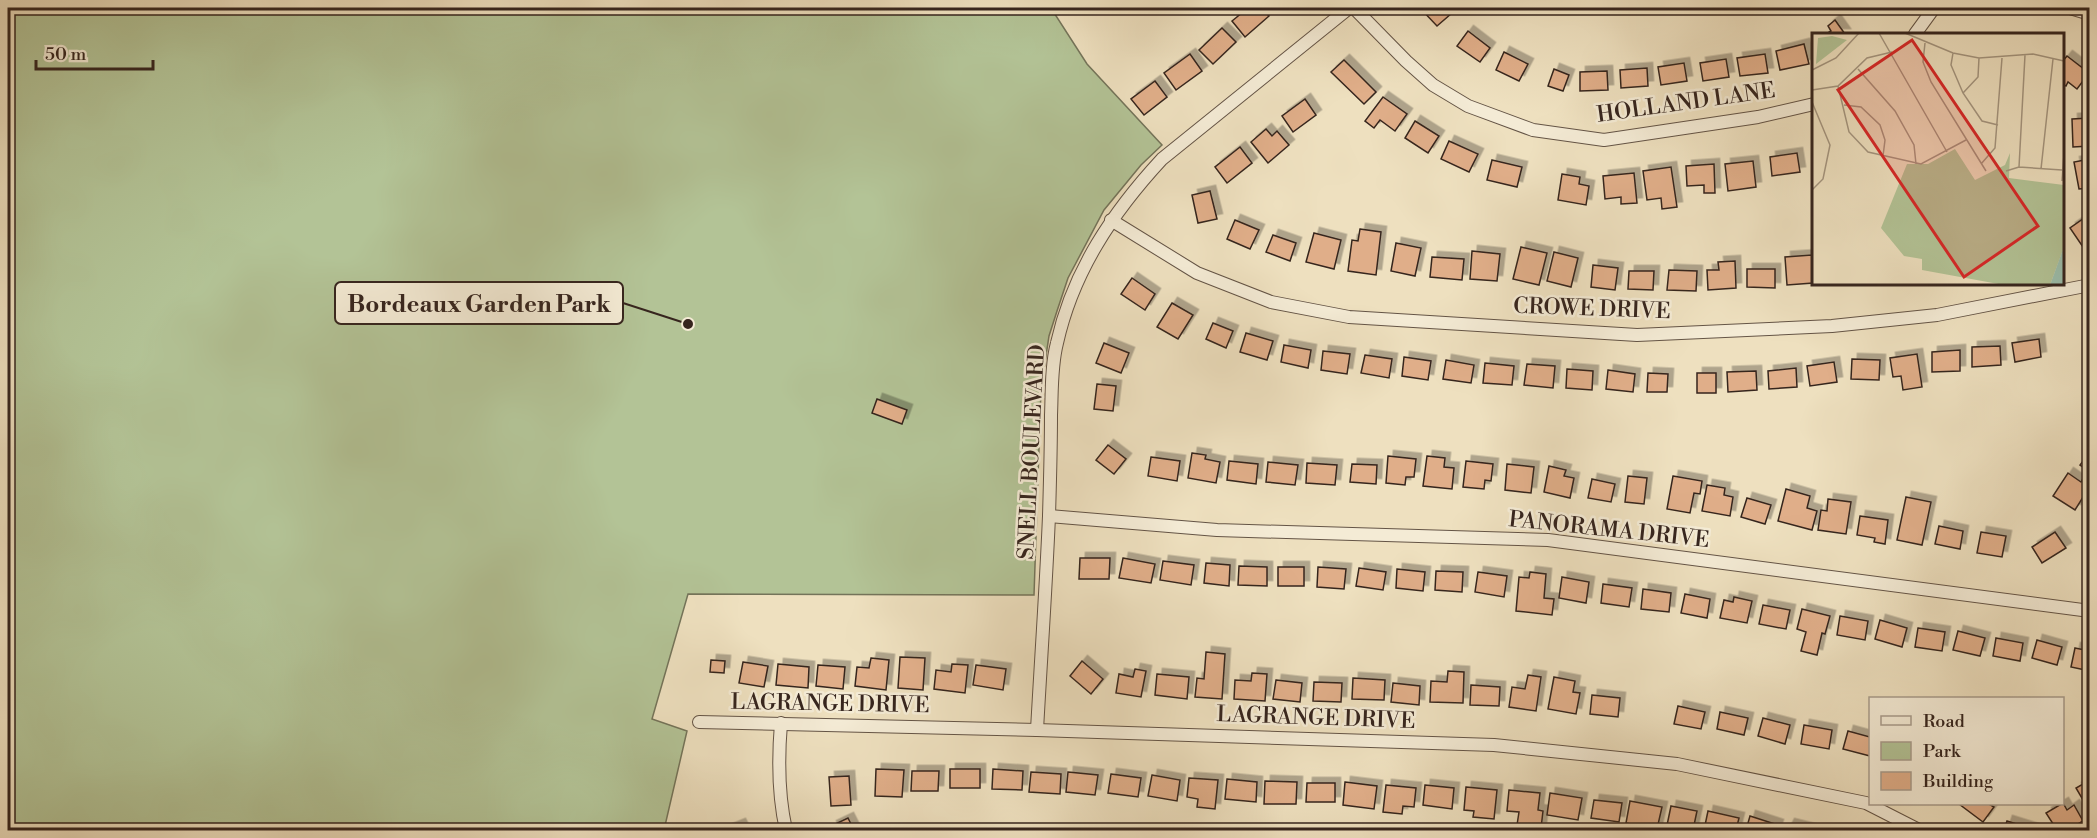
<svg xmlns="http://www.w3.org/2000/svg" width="2097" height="838" font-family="'Libre Bodoni',serif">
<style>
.green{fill:#b3c396;stroke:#74745a;stroke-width:1.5}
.building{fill:#e0ae89;stroke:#36251e;stroke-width:1.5;filter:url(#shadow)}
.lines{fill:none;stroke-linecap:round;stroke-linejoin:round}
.minor-casing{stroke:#645446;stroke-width:14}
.minor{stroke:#f4ebd5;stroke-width:12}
.labels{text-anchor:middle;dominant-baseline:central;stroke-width:5;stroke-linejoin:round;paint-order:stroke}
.street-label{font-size:22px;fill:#36251e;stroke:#f4ebd5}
.inset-road{fill:none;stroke:#a4957f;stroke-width:1.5}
.view{fill:#d62828;fill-opacity:0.15;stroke:#d62828;stroke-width:3}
.inset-edge{fill:none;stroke:#36251e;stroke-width:3}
.leader{fill:none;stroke:#36251e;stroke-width:2}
.callout-dot{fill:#36251e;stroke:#f4ebd5;stroke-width:2}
.callout{fill:#f4ebd5;stroke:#36251e;stroke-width:2}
.callout-label{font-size:24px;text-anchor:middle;font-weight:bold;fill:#36251e}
</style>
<defs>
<filter id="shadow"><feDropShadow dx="5.5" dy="-5.5" stdDeviation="0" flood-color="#0004"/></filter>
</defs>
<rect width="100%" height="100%" fill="#eee0bf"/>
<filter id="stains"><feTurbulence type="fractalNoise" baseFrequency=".00333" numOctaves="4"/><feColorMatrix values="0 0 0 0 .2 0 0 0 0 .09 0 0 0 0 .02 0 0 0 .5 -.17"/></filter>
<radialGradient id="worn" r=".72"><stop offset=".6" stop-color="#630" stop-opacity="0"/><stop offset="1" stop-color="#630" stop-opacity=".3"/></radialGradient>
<!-- green -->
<path class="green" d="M8,8H1051L1087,64L1162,145L1141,165L1104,210L1068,278L1057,311L1049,336L1041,389L1034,595L688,594L652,719L687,731L664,830H8Z"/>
<!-- building -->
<g class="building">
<path d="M1248,8H1262L1269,16L1245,37L1232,21Z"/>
<path d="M1420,8H1447L1452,13L1437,26Z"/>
<path d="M1835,20L1845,34H1826L1831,31L1828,26Z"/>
<path d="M1222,28L1236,42L1213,64L1199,50Z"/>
<path d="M1468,31L1490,48L1480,62L1457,46Z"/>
<path d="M1804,44L1809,64L1780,70L1776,51Z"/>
<path d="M1504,52L1528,64L1519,81L1496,70Z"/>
<path d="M1190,54L1202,71L1176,90L1164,73Z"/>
<path d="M1765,54L1768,73L1740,76L1737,58Z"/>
<path d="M2067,56L2089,73L2077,89L2068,82L2066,86L2062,84V62Z"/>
<path d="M1726,59L1729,77L1703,81L1700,63Z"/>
<path d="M1344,60L1376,92L1364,104L1331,72Z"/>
<path d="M1684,63L1687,81L1661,85L1658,67Z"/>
<path d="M1647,68L1648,86L1621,88L1620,70Z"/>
<path d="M1554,69L1569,75L1563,91L1548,86Z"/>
<path d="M1607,71L1608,90L1580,91V72Z"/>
<path d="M1155,81L1167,97L1144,115L1131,99Z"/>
<path d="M1383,97L1407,114L1395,131L1380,120L1374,128L1365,121Z"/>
<path d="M1305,99L1316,115L1293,132L1282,116Z"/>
<path d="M2090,118V146L2073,147L2072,119Z"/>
<path d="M1415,121L1439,136L1428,153L1405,138Z"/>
<path d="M1266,129L1272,136L1277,131L1289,145L1268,163L1251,142Z"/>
<path d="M1449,141L1478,154L1469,172L1441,159Z"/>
<path d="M1240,147L1252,163L1227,183L1215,167Z"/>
<path d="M1797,153L1800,172L1772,176L1770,157Z"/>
<path d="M2090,159V188L2079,189L2074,162Z"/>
<path d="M1492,160L1522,167L1517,187L1487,180Z"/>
<path d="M1753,161L1756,187L1728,191L1725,164Z"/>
<path d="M1714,164L1715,193H1704V185L1687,186L1686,166Z"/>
<path d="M1671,167L1677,207L1662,209L1661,198L1647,200L1643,171Z"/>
<path d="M1634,173L1637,203L1621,204V197L1605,199L1603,176Z"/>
<path d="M1562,174L1580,177L1579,184L1589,186L1586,205L1558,200Z"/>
<path d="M1210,191L1217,219L1198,223L1192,195Z"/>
<path d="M2090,214V247L2085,250L2070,228Z"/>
<path d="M1235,220L1259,230L1250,249L1227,239Z"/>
<path d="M1360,229L1381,232L1376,275L1348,271L1352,240L1358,241Z"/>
<path d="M1314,233L1341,240L1334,269L1306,262Z"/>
<path d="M1273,235L1296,243L1290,261L1266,252Z"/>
<path d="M1396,243L1421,248L1415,276L1391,271Z"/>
<path d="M1521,247L1547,253L1539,285L1513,279Z"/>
<path d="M1472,251L1500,254L1497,281L1470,279Z"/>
<path d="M1554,252L1578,258L1571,287L1547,281Z"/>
<path d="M1812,255L1813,283L1787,285L1785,257Z"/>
<path d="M1432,257L1464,259L1462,280L1430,277Z"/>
<path d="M1735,261L1736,288L1708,290L1707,270H1719L1718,262Z"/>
<path d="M1593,265L1618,268L1615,290L1591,287Z"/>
<path d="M1747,269H1775V288L1747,287Z"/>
<path d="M1669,270L1697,271L1696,291L1667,290Z"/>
<path d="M1629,271H1654L1653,290L1628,289Z"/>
<path d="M1132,278L1155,294L1145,310L1121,294Z"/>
<path d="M1172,303L1193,315L1178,339L1157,327Z"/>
<path d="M1213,323L1233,331L1226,348L1206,339Z"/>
<path d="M1246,333L1273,341L1267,360L1240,352Z"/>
<path d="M2039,339L2041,357L2015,362L2012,343Z"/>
<path d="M1104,343L1129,353L1121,373L1096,363Z"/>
<path d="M1284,345L1311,350L1308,368L1281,362Z"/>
<path d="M2000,346L2001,365L1972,367V347Z"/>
<path d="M1960,350V371L1932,372V352Z"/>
<path d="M1323,351L1350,354L1347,374L1321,370Z"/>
<path d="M1917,354L1922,387L1903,390L1901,376L1893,377L1890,358Z"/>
<path d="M1365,355L1392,359L1389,378L1361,373Z"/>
<path d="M1404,357L1431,361L1428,380L1402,376Z"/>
<path d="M1852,359L1880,360L1879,380L1851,379Z"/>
<path d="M1446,360L1474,365L1471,383L1443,379Z"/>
<path d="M1834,362L1837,382L1810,386L1807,366Z"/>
<path d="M1485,363L1514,366L1512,385L1483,383Z"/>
<path d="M1527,364L1555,366L1553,388L1524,385Z"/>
<path d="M1796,368L1797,387L1769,389L1768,371Z"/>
<path d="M1567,369L1593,371L1592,390L1566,388Z"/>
<path d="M1608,370L1635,374L1633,392L1606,389Z"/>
<path d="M1756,371L1757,390L1728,392L1727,372Z"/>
<path d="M1648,373L1668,374L1667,392H1647Z"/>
<rect x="1697" y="373" width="19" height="20"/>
<path d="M1097,384L1116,386L1113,411L1094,409Z"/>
<path d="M877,399L907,410L902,424L872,413Z"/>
<path d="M1108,445L1126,459L1114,474L1096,460Z"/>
<path d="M2090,452V472L2080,465Z"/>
<path d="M1192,453L1206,455L1205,459L1220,462L1216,483L1188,478Z"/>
<path d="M1388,456L1416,459L1414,477H1406L1405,485L1386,483Z"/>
<path d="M1427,456L1445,458L1444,467L1454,468L1452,489L1423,486Z"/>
<path d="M1151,457L1180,461L1177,481L1148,476Z"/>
<path d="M1229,461L1258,464L1256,484L1227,480Z"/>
<path d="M1466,461L1493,464L1491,481L1485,480L1484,489L1463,487Z"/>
<path d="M1268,462L1298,465L1295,485L1266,482Z"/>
<path d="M1307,463L1337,465L1335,485L1306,483Z"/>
<path d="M1352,464L1377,465L1376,484L1350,482Z"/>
<path d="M1507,464L1534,467L1531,493L1505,490Z"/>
<path d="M1549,466L1566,470L1564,476L1574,478L1570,498L1544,492Z"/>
<path d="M2068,473L2081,482L2085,475L2090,478V496L2085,494L2075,510L2053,496Z"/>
<path d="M1628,476L1647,478L1644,504L1625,502Z"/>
<path d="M1673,476L1702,481L1700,494L1694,493L1690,513L1667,509Z"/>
<path d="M1592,479L1615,484L1611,502L1588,498Z"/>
<path d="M1707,485L1725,488L1724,495L1733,497L1730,516L1702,511Z"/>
<path d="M1786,489L1810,496L1807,508L1817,511L1812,530L1778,521Z"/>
<path d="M1906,497L1931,502L1922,545L1897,540Z"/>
<path d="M1747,498L1771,505L1765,524L1741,517Z"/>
<path d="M1828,499L1851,502L1846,534L1818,530L1821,510L1827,511Z"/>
<path d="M1860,516L1888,520L1885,544L1874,542L1875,538L1857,535Z"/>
<path d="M1939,526L1963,531L1960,549L1935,544Z"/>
<path d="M1981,532L2006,536L2002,557L1977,553Z"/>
<path d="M2055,532L2066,548L2042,563L2032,547Z"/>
<path d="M1080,558H1110L1109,579H1079Z"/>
<path d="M1123,558L1155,564L1151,583L1119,578Z"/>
<path d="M1163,561L1194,565L1191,585L1160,580Z"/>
<path d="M1206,563L1230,565L1229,586L1204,583Z"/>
<path d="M1239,566L1267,567V586L1238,585Z"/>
<rect x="1278" y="567" width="26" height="19"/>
<path d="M1318,567L1346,569L1344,589L1317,587Z"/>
<path d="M1359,568L1386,572L1383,590L1356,586Z"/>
<path d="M1397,569L1425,572L1423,591L1396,588Z"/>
<path d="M1436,571L1463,572L1462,592L1435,590Z"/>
<path d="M1478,572L1507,576L1504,597L1475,592Z"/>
<path d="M1530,572L1546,574L1544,598L1554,599L1552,615L1516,611L1519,577L1529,578Z"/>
<path d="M1562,577L1589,582L1586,603L1559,598Z"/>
<path d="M1603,584L1632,588L1629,607L1601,603Z"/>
<path d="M1643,589L1671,593L1669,612L1641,609Z"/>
<path d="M1685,594L1710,599L1707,618L1681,613Z"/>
<path d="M1734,597L1752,601L1747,623L1720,618L1724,600L1733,602Z"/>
<path d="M1763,605L1790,610L1786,629L1759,624Z"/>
<path d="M1802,609L1830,616L1825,634L1822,633L1817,655L1801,651L1806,632L1797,629Z"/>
<path d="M1840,616L1868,621L1865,640L1837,635Z"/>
<path d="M1880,620L1907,628L1902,647L1875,639Z"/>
<path d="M1918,628L1945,632L1942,651L1915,647Z"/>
<path d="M1958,631L1985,638L1980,656L1953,650Z"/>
<path d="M1996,638L2023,643L2020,661L1993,656Z"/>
<path d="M2037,640L2062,647L2057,665L2032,658Z"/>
<path d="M2075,648L2090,651V671L2071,667Z"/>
<path d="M1206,652L1225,654L1222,699L1195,697L1197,678L1204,679Z"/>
<path d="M900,657L925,658L923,690L898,688Z"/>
<path d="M871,658L889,660L886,690L855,686L857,667L869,668Z"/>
<path d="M711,660L725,661L724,673L710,672Z"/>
<path d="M1082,661L1103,679L1091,694L1070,676Z"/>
<path d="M743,662L768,666L764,687L739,683Z"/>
<path d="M778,664L809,667L808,688L776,685Z"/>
<path d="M952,664L968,665L965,693L934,689L936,670L951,672Z"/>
<path d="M818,665L845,667L843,689L816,686Z"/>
<path d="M976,665L1006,669L1003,690L973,685Z"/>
<path d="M1135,669L1146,671L1141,697L1116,693L1119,674L1133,677Z"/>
<path d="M1448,671L1464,672L1463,703L1430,702L1431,681L1447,682Z"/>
<path d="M1252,673L1267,674L1265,701L1234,699L1235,680L1251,681Z"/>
<path d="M1157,674L1189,677L1187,699L1155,695Z"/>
<path d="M1528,675L1541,677L1536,711L1509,707L1512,687L1525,689Z"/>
<path d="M1554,677L1575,681L1573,692L1580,693L1576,714L1548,709Z"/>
<path d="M1353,678L1385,680L1384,700L1352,699Z"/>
<path d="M1276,680L1302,683L1300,702L1273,699Z"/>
<path d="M1314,682L1342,683L1341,702L1313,701Z"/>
<path d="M1393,683L1420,686L1419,705L1391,702Z"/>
<path d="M1471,685L1500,687L1499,706L1470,705Z"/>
<path d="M1592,695L1620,698L1618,717L1590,714Z"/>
<path d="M1678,706L1705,712L1701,729L1674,724Z"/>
<path d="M1720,712L1748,718L1744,735L1717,729Z"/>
<path d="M1763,718L1790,725L1785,744L1758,736Z"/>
<path d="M1804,725L1832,730L1829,749L1801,744Z"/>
<path d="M1848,731L1870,737V756L1843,749Z"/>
<path d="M876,769L904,770L902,797L875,796Z"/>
<rect x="950" y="769" width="30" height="19"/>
<path d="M993,769L1023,771L1022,790L992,789Z"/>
<path d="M912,771H939L938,791H911Z"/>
<path d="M1031,772L1061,774L1060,794L1029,792Z"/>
<path d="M1068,772L1098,775L1095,795L1066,792Z"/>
<path d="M1111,774L1141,778L1138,797L1108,793Z"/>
<path d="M1152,775L1180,780L1177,801L1148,796Z"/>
<path d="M849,776L851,805L831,806L829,777Z"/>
<path d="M1189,778L1218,780L1215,809L1197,807L1198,799L1187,797Z"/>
<path d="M1227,779L1257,782L1256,802L1225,799Z"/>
<path d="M2090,780V812L2076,788Z"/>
<path d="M1265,781L1297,782L1296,804H1264Z"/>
<path d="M1345,782L1377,786L1374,809L1343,805Z"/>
<path d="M1307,783H1335V802H1306Z"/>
<path d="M1386,785L1416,788L1414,807L1403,806L1402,814L1383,812Z"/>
<path d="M1425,785L1454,788L1452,809L1423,805Z"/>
<path d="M1466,787L1497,790L1494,819L1473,817L1474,811L1464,810Z"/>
<path d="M1509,790L1540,793L1538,810L1543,811L1541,828L1517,825L1519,812L1507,811Z"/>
<path d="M1550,793L1582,798L1578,820L1547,815Z"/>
<path d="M1594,800L1622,803L1619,822L1591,818Z"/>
<path d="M1630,801L1662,807L1657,829L1626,823Z"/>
<path d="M2063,803L2067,810L2074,805L2083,821L2068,830H2057L2046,813Z"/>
<path d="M1959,804H1989L1994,807L1983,822Z"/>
<path d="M1671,806L1697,811L1693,830H1666Z"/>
<path d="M1708,811L1739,818L1736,830H1704Z"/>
<path d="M1750,816L1778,825L1776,830H1746Z"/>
<path d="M848,818L854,830H833L831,826Z"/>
<path d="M2007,821L2033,829V830H2004Z"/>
<path d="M740,824L743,830H725Z"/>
<path d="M1789,824L1813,830H1786Z"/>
</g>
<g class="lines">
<!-- minor casing -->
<g class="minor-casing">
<g id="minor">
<path d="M1354,8L1406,61L1433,85L1468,106L1533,130L1604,140L1758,117L1814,104"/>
<path d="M2070,8L2090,14"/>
<path d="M1915,34L1934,8"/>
<path d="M1111,220L1197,273L1271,302L1349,317L1637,335L1832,326L1937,315L2090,285"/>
<path d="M1049,516L1217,530L1548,540L2090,611"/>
<path d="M699,722L1037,730L1494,745L1677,764L1866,803L1919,830"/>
<path d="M781,723C778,759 778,795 786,830"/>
<path d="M1037,730C1041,658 1046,587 1049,516C1050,482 1051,449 1051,415C1052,392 1051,366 1057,343C1073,271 1113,212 1162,159L1349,8"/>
</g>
</g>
<!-- minor -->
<use href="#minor" class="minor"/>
</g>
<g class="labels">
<!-- street labels -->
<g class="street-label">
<text transform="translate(1686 103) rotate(-8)">HOLLAND LANE</text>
<text transform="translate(1592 309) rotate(2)">CROWE DRIVE</text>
<text transform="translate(1032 452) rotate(-87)">SNELL BOULEVARD</text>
<text transform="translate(1609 530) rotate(6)">PANORAMA DRIVE</text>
<text transform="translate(830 704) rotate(1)">LAGRANGE DRIVE</text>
<text transform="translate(1316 718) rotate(2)">LAGRANGE DRIVE</text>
</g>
</g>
<!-- overview -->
<g transform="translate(1812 33)">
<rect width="252" height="252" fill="#eee0bf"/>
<path d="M20,3L35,7L4,31L6,5ZM143,116L163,147L193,132L198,120L197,145L252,152V214L238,252H192L110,237V226L92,223L69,195L95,131H116Z" fill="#b3c396"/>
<path d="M252,214V252H238L250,219Z" fill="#9bbeac"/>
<path class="inset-road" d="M67,0L135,119M93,0L141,20L167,25L221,21L252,28M113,10L111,29L119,49L174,138M141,20L139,32L151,60L170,88L186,92M46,36L83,78L102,112L104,131M0,37L24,25L47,0M26,53L37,99L56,119L109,131L154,107M0,57L26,53L55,25L80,19M151,60L166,44L167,25M0,69L18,112L11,146L0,157M32,72L49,74L68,92L73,107L71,123M169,131L183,115L190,25M207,134L213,22M229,136L241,26M194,138L207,134L250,137M250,148L252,121"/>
<path class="view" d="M100,7L226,193L152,244L26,57Z"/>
<rect width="252" height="252" class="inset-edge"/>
</g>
<!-- callouts -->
<path class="leader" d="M688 324L623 303"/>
<circle class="callout-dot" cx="688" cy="324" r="6"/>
<rect class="callout" x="335" y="282" width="288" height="42" rx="6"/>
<g class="callout-label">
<text x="479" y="312">Bordeaux Garden Park</text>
</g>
<!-- margin -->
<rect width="2097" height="838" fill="none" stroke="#eee0bf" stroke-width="30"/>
<rect x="9" y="9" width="2079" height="820" fill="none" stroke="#36251e" stroke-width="3"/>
<rect x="15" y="15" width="2067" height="808" fill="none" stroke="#36251e" stroke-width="1.5"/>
<!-- legend -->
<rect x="1869" y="697" width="195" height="108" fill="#f4ebd5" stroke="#a89c8c" stroke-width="1.5"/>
<rect x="1881" y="716" width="30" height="9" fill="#f4ebd5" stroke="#a89c8c" stroke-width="1.5"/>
<text x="1923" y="727" font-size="18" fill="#36251e">Road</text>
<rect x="1881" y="742" width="30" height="18" fill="#b3c396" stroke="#a89c8c" stroke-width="1.5"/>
<text x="1923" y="757" font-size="18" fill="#36251e">Park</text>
<rect x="1881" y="772" width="30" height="18" fill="#e0ae89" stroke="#a89c8c" stroke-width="1.5"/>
<text x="1923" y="787" font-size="18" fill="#36251e">Building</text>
<!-- scale -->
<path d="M36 60v9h117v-9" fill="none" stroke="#36251e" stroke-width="3"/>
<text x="45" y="60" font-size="18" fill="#36251e" stroke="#f4ebd5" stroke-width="4.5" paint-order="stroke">50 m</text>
<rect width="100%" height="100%" filter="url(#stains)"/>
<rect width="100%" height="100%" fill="url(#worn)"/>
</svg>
